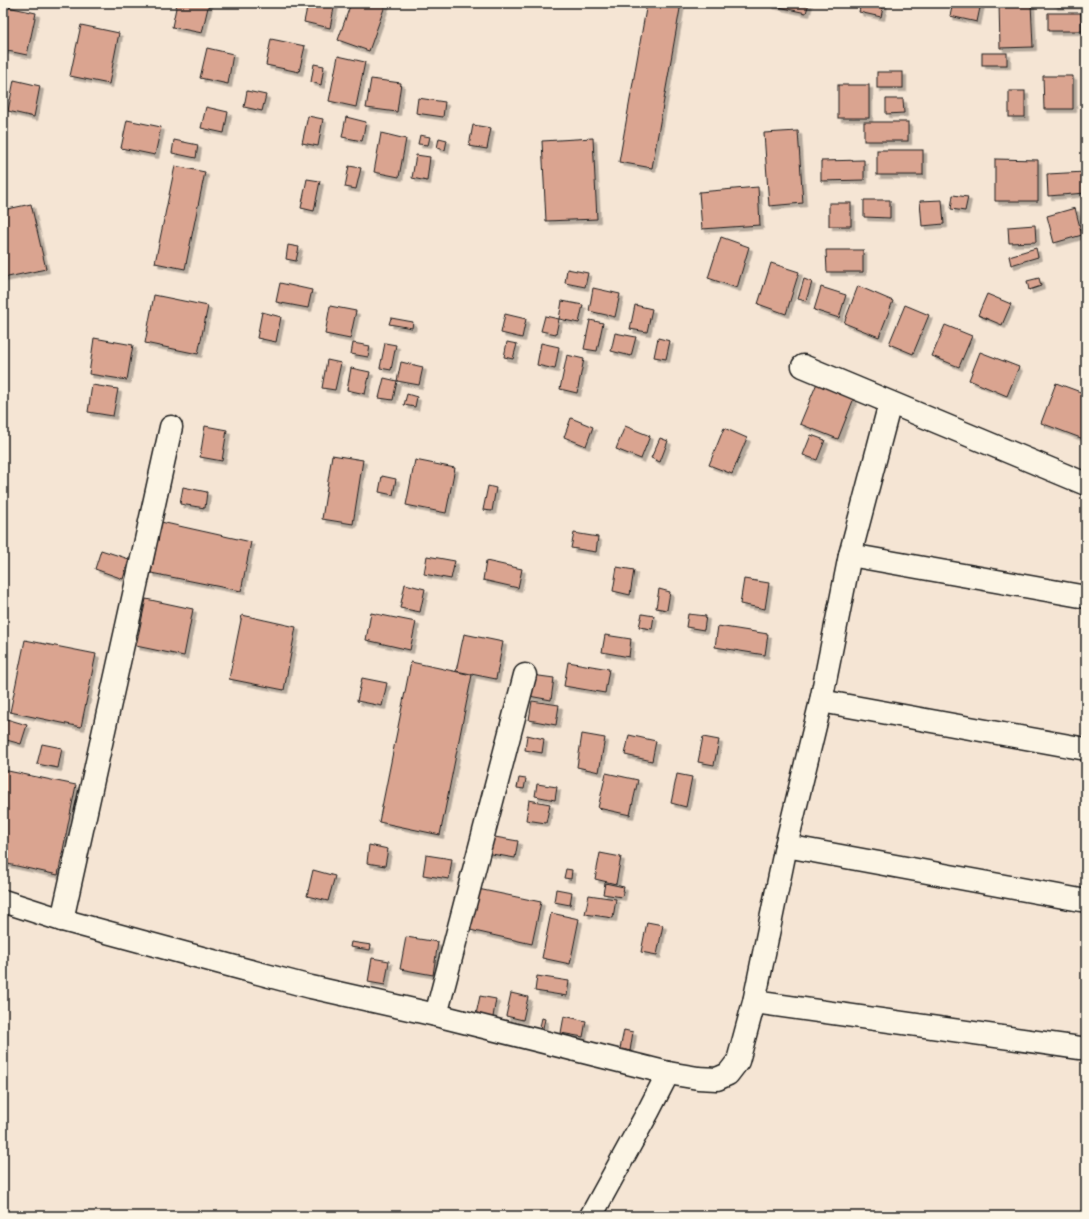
<svg xmlns="http://www.w3.org/2000/svg" width="1089" height="1219" font-family="Dekko,sans-serif">
<style>
.building{fill:#daa490;stroke:#1c1c1c;filter:url(#shadow)}
.lines{fill:none;stroke-linecap:round;stroke-linejoin:round}
.street-casing{stroke:#1c1c1c;stroke-width:25}
.street{stroke:#fcf5e5;stroke-width:22}
</style>
<defs>
<filter id="shadow"><feDropShadow dx="3.5" dy="3.5" stdDeviation="0" flood-color="#0004"/></filter>
</defs>
<rect width="100%" height="100%" fill="#f5e5d4"/>
<filter id="ink" filterUnits="userSpaceOnUse"><feTurbulence type="fractalNoise" baseFrequency=".025" numOctaves="2"/><feDisplacementMap in="SourceGraphic" scale="8" xChannelSelector="R" yChannelSelector="G"/><feConvolveMatrix kernelMatrix="1 2 1 2 8 2 1 2 1" color-interpolation-filters="sRGB"/></filter>
<g filter="url(#ink)">
<!-- building -->
<g class="building">
<path d="M177,3H209L202,33L172,27Z"/>
<path d="M308,3H335L330,28L304,22Z"/>
<path d="M351,3H386L369,51L338,40Z"/>
<path d="M647,3H681L652,168L619,162Z"/>
<path d="M770,3H809L806,13L770,5Z"/>
<path d="M861,3H884L881,17L859,12Z"/>
<path d="M953,3H981L977,22L950,16Z"/>
<path d="M999,3H1031L1033,47L1000,48Z"/>
<path d="M1054,3H1086V5L1054,6Z"/>
<path d="M3,6L36,13L27,55L3,50Z"/>
<path d="M1048,13H1081L1082,31H1048Z"/>
<path d="M1081,13H1086V33H1082Z"/>
<path d="M81,25L119,33L109,84L70,76Z"/>
<path d="M271,39L305,46L299,72L266,65Z"/>
<path d="M207,48L233,54L228,84L200,78Z"/>
<rect x="982" y="53" width="25" height="12"/>
<path d="M338,56L365,62L356,107L329,101Z"/>
<path d="M314,64L324,66L321,85L311,82Z"/>
<rect x="877" y="72" width="26" height="16"/>
<path d="M1043,76H1073V109H1044Z"/>
<path d="M371,79L401,83L397,112L366,108Z"/>
<path d="M14,80L40,86L34,117L8,111Z"/>
<rect x="838" y="85" width="31" height="33"/>
<path d="M247,91L266,95L262,111L244,107Z"/>
<rect x="1009" y="91" width="16" height="26"/>
<path d="M418,98L445,102L443,117L416,113Z"/>
<path d="M886,99H903L904,113L886,114Z"/>
<path d="M206,107L228,112L224,133L201,128Z"/>
<path d="M308,116L323,119L318,146L302,143Z"/>
<path d="M346,117L366,122L362,141L342,137Z"/>
<path d="M127,120L161,127L155,155L121,148Z"/>
<rect x="864" y="122" width="44" height="19"/>
<path d="M473,125L491,128L487,149L469,146Z"/>
<path d="M798,131L803,203L769,206L764,133Z"/>
<path d="M381,133L406,139L399,177L374,172Z"/>
<path d="M420,135L430,137L428,145L418,144Z"/>
<path d="M439,138L447,140L445,150L437,148Z"/>
<path d="M593,138L597,219L546,221L542,141Z"/>
<path d="M174,140L198,145L196,158L172,153Z"/>
<rect x="877" y="150" width="46" height="25"/>
<path d="M416,155L430,157L427,181L412,178Z"/>
<path d="M995,159L1038,160V201H995Z"/>
<path d="M864,160V180L821,181V161Z"/>
<path d="M175,166L205,172L185,269L155,263Z"/>
<path d="M349,166L361,168L356,189L345,187Z"/>
<path d="M1086,172V193L1048,196L1047,174Z"/>
<path d="M307,179L320,181L314,211L301,208Z"/>
<path d="M758,187L760,225L702,229L699,192Z"/>
<path d="M953,195L968,197L965,211L951,209Z"/>
<path d="M864,200H890V218L864,217Z"/>
<path d="M942,200L944,224L922,226L920,201Z"/>
<rect x="829" y="203" width="22" height="23"/>
<path d="M31,204L46,269L3,278V210Z"/>
<path d="M1075,208L1082,235L1054,243L1047,216Z"/>
<path d="M1035,225L1036,242L1009,243L1008,227Z"/>
<path d="M721,237L749,247L737,288L708,278Z"/>
<path d="M288,245L299,247L296,261L286,259Z"/>
<path d="M1036,248L1038,257L1011,265L1009,256Z"/>
<path d="M826,250H863V272H827Z"/>
<path d="M771,263L799,272L786,314L758,304Z"/>
<path d="M567,269L588,273L585,287L565,283Z"/>
<path d="M1039,278L1041,286L1029,290L1027,281Z"/>
<path d="M804,279L812,282L806,301L798,299Z"/>
<path d="M280,283L312,290L308,308L276,302Z"/>
<path d="M858,286L893,301L879,337L844,323Z"/>
<path d="M821,287L846,295L839,318L814,310Z"/>
<path d="M593,288L620,294L615,317L589,311Z"/>
<path d="M987,294L1011,304L1002,325L978,315Z"/>
<path d="M154,295L208,306L198,354L145,343Z"/>
<path d="M562,301L583,305L579,323L559,319Z"/>
<path d="M635,305L652,309L647,332L630,329Z"/>
<path d="M905,305L929,315L913,354L889,344Z"/>
<path d="M330,306L356,311L350,339L325,334Z"/>
<path d="M262,312L281,317L276,342L257,338Z"/>
<path d="M505,314L526,319L522,338L501,333Z"/>
<path d="M545,316L559,319L556,334L541,331Z"/>
<path d="M391,318L413,322L412,328L389,324Z"/>
<path d="M590,320L603,323L597,351L584,349Z"/>
<path d="M945,325L972,336L959,367L932,356Z"/>
<path d="M615,333L636,337L631,356L611,351Z"/>
<path d="M94,338L133,345L127,380L89,374Z"/>
<path d="M658,338L670,341L666,359L654,357Z"/>
<path d="M507,342L517,344L513,359L504,357Z"/>
<path d="M353,343L370,346L368,357L351,354Z"/>
<path d="M385,343L396,345L391,370L380,368Z"/>
<path d="M541,343L559,347L555,369L537,365Z"/>
<path d="M980,352L1019,367L1007,396L969,380Z"/>
<path d="M567,355L584,359L577,393L560,389Z"/>
<path d="M327,360L341,363L335,390L322,388Z"/>
<path d="M401,362L423,367L419,385L397,381Z"/>
<path d="M351,368L370,372L365,394L347,390Z"/>
<path d="M384,378L397,381L393,400L379,398Z"/>
<path d="M817,383L854,398L838,439L800,424Z"/>
<path d="M1056,383L1086,394V440L1041,423Z"/>
<path d="M92,385L118,389L113,416L88,412Z"/>
<path d="M407,394L417,397L415,407L404,405Z"/>
<path d="M571,418L593,427L586,446L564,437Z"/>
<path d="M205,426L227,430L222,461L200,457Z"/>
<path d="M625,426L650,436L641,459L616,449Z"/>
<path d="M724,428L747,438L732,474L709,465Z"/>
<path d="M811,435L825,440L817,460L803,455Z"/>
<path d="M660,438L668,441L660,462L651,458Z"/>
<path d="M332,455L363,460L353,524L322,519Z"/>
<path d="M415,460L455,468L446,513L406,505Z"/>
<path d="M382,476L396,479L393,495L379,492Z"/>
<path d="M488,486L496,488L492,511L483,510Z"/>
<path d="M183,487L207,492L205,508L180,504Z"/>
<path d="M161,522L251,542L241,591L151,573Z"/>
<path d="M574,533L598,537L596,552L571,548Z"/>
<path d="M101,550L129,559L123,579L95,569Z"/>
<path d="M427,556L455,561L451,579L424,574Z"/>
<path d="M486,561L522,569L518,588L483,580Z"/>
<path d="M617,567L634,570L630,595L613,591Z"/>
<path d="M744,579L769,583L765,609L740,604Z"/>
<path d="M405,584L425,589L420,612L400,608Z"/>
<path d="M659,589L670,592L667,610L656,608Z"/>
<path d="M146,599L193,609L184,656L136,646Z"/>
<path d="M371,613L416,622L410,650L366,640Z"/>
<path d="M642,614L654,616L652,629L639,627Z"/>
<path d="M688,614L706,616L704,630L686,627Z"/>
<path d="M242,615L296,627L284,690L229,679Z"/>
<path d="M718,626L768,634L765,655L715,647Z"/>
<path d="M464,634L503,642L496,679L456,671Z"/>
<path d="M605,635L631,639L629,657L602,652Z"/>
<path d="M25,640L96,654L81,727L10,712Z"/>
<path d="M411,662L472,675L440,835L379,822Z"/>
<path d="M568,662L609,669L605,693L564,686Z"/>
<path d="M532,675L554,678L551,700L529,696Z"/>
<path d="M362,678L387,683L382,706L357,701Z"/>
<path d="M532,701L559,705L556,725L529,720Z"/>
<path d="M3,718L27,725L21,744L3,739Z"/>
<path d="M582,734L605,738L599,772L577,767Z"/>
<path d="M527,735L544,739L542,753L525,750Z"/>
<path d="M629,735L656,741L652,761L625,755Z"/>
<path d="M703,737L719,740L714,765L698,762Z"/>
<path d="M42,744L62,748L58,768L37,764Z"/>
<path d="M3,770L76,785L58,875L3,863Z"/>
<path d="M606,773L638,780L630,815L598,808Z"/>
<path d="M677,774L692,777L686,807L671,803Z"/>
<path d="M519,778L526,779L524,789L517,788Z"/>
<path d="M537,784L557,787L555,800L535,796Z"/>
<path d="M529,800L550,804L546,823L526,820Z"/>
<path d="M489,836L518,841L515,858L486,853Z"/>
<path d="M369,845L388,849L385,866L367,863Z"/>
<path d="M600,853L621,857L616,884L595,879Z"/>
<path d="M426,855L452,859L449,879L423,875Z"/>
<path d="M566,869L572,870L571,879L564,878Z"/>
<path d="M313,870L335,876L328,901L307,896Z"/>
<path d="M605,883L624,887L622,897L603,894Z"/>
<path d="M478,889L541,902L532,944L470,930Z"/>
<path d="M556,889L572,892L570,905L554,902Z"/>
<path d="M589,895L616,899L613,918L585,914Z"/>
<path d="M551,913L579,919L570,964L542,958Z"/>
<path d="M647,922L663,925L657,955L641,952Z"/>
<path d="M406,937L438,942L433,975L400,969Z"/>
<path d="M351,942L371,945L370,950L350,947Z"/>
<path d="M372,958L389,961L385,985L368,982Z"/>
<path d="M537,976L569,981L567,996L535,991Z"/>
<path d="M511,993L528,997L523,1020L506,1016Z"/>
<path d="M480,996L496,999L492,1023L475,1019Z"/>
<path d="M564,1016L586,1021L583,1037L561,1033Z"/>
<path d="M542,1018L545,1019L543,1028L540,1027Z"/>
<path d="M624,1030L633,1032L630,1051L620,1049Z"/>
</g>
<g class="lines">
<!-- street casing -->
<g class="street-casing">
<g id="street">
<path d="M803,366L1086,484"/>
<path d="M850,555L1086,597"/>
<path d="M821,701L1086,749"/>
<path d="M786,846L1086,901"/>
<path d="M3,901L62,920L243,969L311,987L436,1015L668,1073L698,1078L717,1079L728,1074L738,1061L754,1002L786,846L821,701L850,555L890,403"/>
<path d="M62,920L171,427"/>
<path d="M754,1002L1080,1048H1086"/>
<path d="M436,1015L525,675"/>
<path d="M591,1216L648,1112L668,1073"/>
</g>
</g>
<!-- street -->
<use href="#street" class="street"/>
</g>
</g>
<!-- margin -->
<rect width="1089" height="1219" fill="none" stroke="#fcf5e5" stroke-width="16"/>
<rect x="8" y="8" width="1073" height="1203" fill="none" stroke="#1c1c1c" stroke-width="1.5" filter="url(#ink)"/>
</svg>
